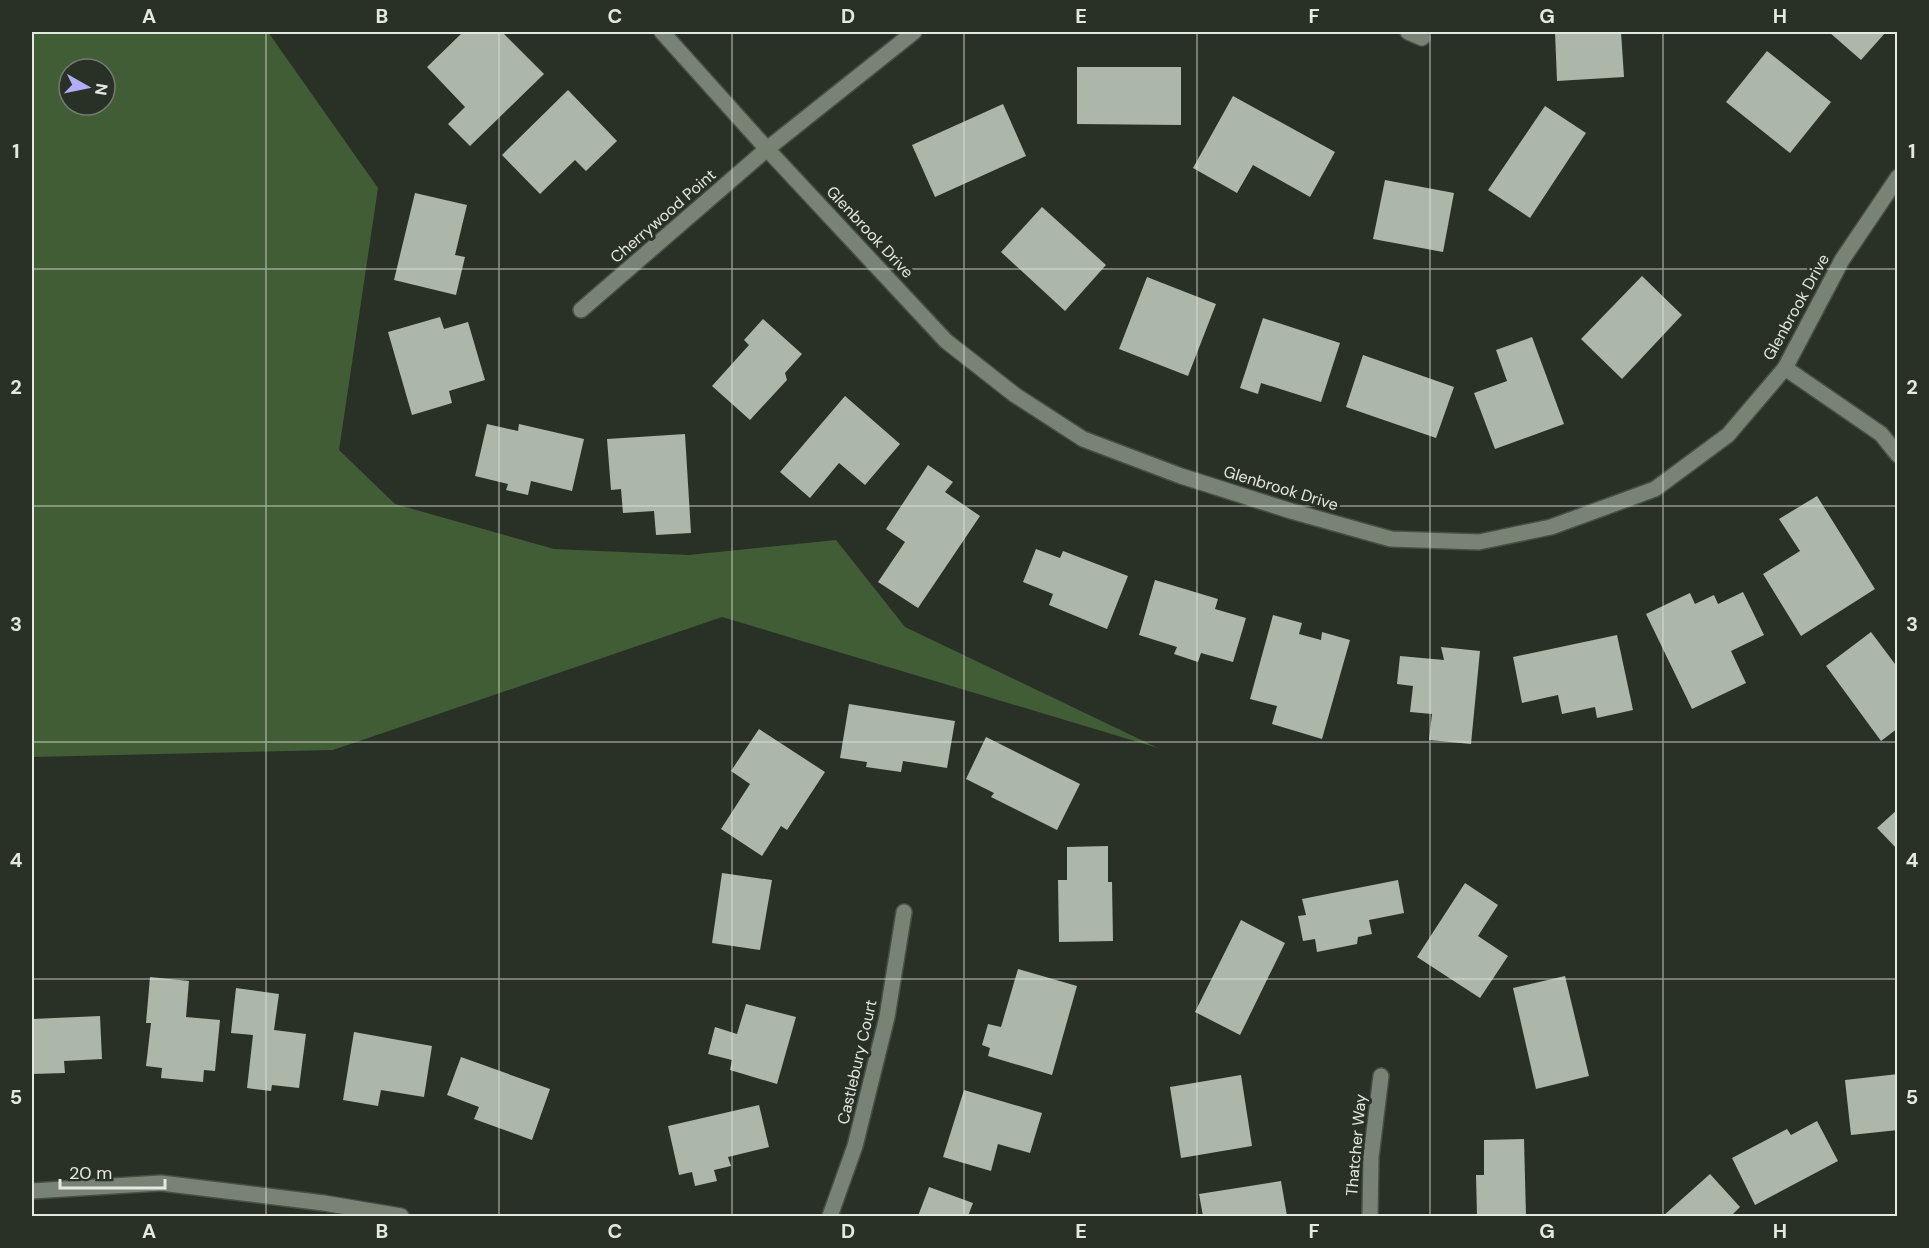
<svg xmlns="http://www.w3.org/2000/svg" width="1929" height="1248" font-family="'DM Sans',sans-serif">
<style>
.green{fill:#415d36;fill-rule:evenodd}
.building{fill:#acb6a9}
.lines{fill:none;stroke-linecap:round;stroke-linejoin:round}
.minor-casing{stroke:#484f46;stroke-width:18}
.minor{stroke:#788275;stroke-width:15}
.grid{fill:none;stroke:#e3e8e1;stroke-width:1.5;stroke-opacity:0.55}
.labels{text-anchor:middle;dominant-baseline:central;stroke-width:6;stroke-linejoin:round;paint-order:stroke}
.street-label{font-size:16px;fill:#e3e8e1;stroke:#293126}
.neatline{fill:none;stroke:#e3e8e1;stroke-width:2}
.grid-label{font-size:20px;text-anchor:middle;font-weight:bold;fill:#e3e8e1}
</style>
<rect width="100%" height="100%" fill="#293126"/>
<!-- green -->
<path class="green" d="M32,32H268L378,188L339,450L395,504L554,549L689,555L836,540L905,627L1158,748L722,617L333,750L32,757ZM69,69H105V105H69Z"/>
<!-- building -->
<g class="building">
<path d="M463,32H502L544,74L470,146L448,124L465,107L427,67Z"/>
<path d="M1555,32H1621L1624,77L1557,81Z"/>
<path d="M1829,32H1886L1861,60Z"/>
<path d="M1767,51L1831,102L1790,153L1726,102Z"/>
<path d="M1077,67H1181V125L1077,124Z"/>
<path d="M568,90L617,141L586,171L575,160L540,194L502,155Z"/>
<path d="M1233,96L1335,152L1310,197L1253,165L1237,193L1193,168Z"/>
<path d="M1003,104L1026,156L935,197L912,145Z"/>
<path d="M1545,106L1586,133L1530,218L1488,190Z"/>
<path d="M1385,180L1454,193L1443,252L1373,239Z"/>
<path d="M415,193L467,205L455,255L465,257L456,295L394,280Z"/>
<path d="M1042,207L1106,265L1065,311L1001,252Z"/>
<path d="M1642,276L1682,315L1622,379L1581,339Z"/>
<path d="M1147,277L1216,304L1188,376L1119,349Z"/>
<path d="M440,317L444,329L468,322L485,380L449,391L452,403L412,415L388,332Z"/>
<path d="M1263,318L1340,343L1321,402L1261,383L1258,394L1240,388Z"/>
<path d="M763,319L802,354L785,373L787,380L750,420L712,386L749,345L744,340Z"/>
<path d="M1532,337L1564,424L1495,449L1474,393L1507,381L1496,350Z"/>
<path d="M1363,355L1454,387L1436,438L1346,407Z"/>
<path d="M845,396L900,444L865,485L839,463L810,498L780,472Z"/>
<path d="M487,424L518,431L519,424L584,439L572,491L531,481L528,495L506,490L508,484L475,476Z"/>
<path d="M685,434L691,533L656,535L654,511L623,513L621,489L611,490L607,439Z"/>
<path d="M928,465L953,482L945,492L980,516L918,608L878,582L905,542L886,529Z"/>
<path d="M1817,496L1875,589L1801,636L1763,574L1800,551L1779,519Z"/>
<path d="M1036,549L1060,558L1063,551L1128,576L1107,629L1049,605L1053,594L1023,582Z"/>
<path d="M1155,580L1218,599L1215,609L1246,618L1233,662L1201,653L1198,662L1174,654L1177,647L1139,635Z"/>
<path d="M1743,592L1764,635L1731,651L1746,683L1692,709L1646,614L1690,593L1695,604L1714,595L1718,604Z"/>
<path d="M1273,615L1302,623L1299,634L1321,640L1322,632L1350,640L1322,739L1272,724L1277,706L1250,699Z"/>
<path d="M1871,632L1898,668V728L1881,741L1826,666Z"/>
<path d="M1617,635L1633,710L1597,718L1595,707L1562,714L1558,695L1522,703L1513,657Z"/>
<path d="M1441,647L1480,651L1471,744L1429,740L1432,714L1410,712L1413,686L1397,684L1400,656L1444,660Z"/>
<path d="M849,704L955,721L947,768L903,761L901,772L866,767L867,762L840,758Z"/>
<path d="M759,729L825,772L787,830L781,826L762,856L721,829L750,784L731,771Z"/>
<path d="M986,737L1080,784L1057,830L991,797L994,793L966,779Z"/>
<path d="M1898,809V850L1877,828Z"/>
<path d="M1108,846V882H1112L1113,941L1059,942L1058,880H1067V847Z"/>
<path d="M722,873L772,880L760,950L712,943Z"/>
<path d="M1398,880L1404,913L1369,920L1372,934L1358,937L1357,944L1317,952L1315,939L1303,941L1298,916L1306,915L1302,899Z"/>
<path d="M1465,883L1498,905L1478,936L1508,956L1480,998L1417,957Z"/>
<path d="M1241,920L1285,943L1240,1035L1195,1012Z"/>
<path d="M1018,969L1077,986L1052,1075L988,1056L990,1048L982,1045L988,1024L1001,1027Z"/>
<path d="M1565,976L1589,1076L1536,1089L1513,988Z"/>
<path d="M150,977L189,981L186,1017L220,1020L215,1071L204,1070L203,1082L161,1078L162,1068L146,1066L151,1023H146Z"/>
<path d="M236,988L279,994L274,1030L306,1034L299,1088L272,1085L271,1091L247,1088L253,1035L231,1033Z"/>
<path d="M746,1004L796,1017L777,1084L730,1070L732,1060L708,1054L715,1027L737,1034Z"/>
<path d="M100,1016L102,1059L64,1061L65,1073L32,1074V1019Z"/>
<path d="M354,1032L432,1046L424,1097L381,1090L378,1106L343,1100Z"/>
<path d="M461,1057L550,1089L532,1140L474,1119L479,1107L447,1095Z"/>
<path d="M1898,1074V1130L1851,1135L1845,1080Z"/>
<path d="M1241,1075L1252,1146L1181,1158L1170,1087Z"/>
<path d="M964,1090L1042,1113L1030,1153L998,1144L991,1171L943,1157Z"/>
<path d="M759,1105L769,1147L728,1157L731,1166L714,1170L717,1181L695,1186L692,1172L679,1175L668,1126Z"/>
<path d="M1817,1121L1838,1161L1755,1205L1732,1158L1787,1129L1791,1135Z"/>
<path d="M1524,1139L1526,1216H1477L1476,1175H1484V1140Z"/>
<path d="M1710,1174L1740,1207L1731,1216H1663Z"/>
<path d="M1281,1181L1287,1216H1203L1199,1194Z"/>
<path d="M929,1187L973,1203L968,1216H918Z"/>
</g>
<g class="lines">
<!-- minor casing -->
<g class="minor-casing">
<g id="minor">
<path d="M662,32L767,149L946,341L1015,395L1083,439L1181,476L1291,511L1391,539L1479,542L1551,527L1655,489L1728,435L1785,368L1842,260L1898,177"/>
<path d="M1408,32L1422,38"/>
<path d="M581,310L767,149L914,32"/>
<path d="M1785,368L1881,434L1898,455"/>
<path d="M32,1191L161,1183L324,1203L401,1216"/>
<path d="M830,1216L855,1146L887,1017L904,912"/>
<path d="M1370,1216L1371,1157L1381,1076"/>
</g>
</g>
<!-- minor -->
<use href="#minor" class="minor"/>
</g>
<!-- grid -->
<path class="grid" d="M266,32V1216M499,32V1216M732,32V1216M964,32V1216M1197,32V1216M1430,32V1216M1663,32V1216M32,269H1898M32,506H1898M32,742H1898M32,979H1898"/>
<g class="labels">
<!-- street labels -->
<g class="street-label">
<text transform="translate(663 216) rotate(-41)">Cherrywood Point</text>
<text transform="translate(870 232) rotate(47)">Glenbrook Drive</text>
<text transform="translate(1796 307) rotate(-61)">Glenbrook Drive</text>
<text transform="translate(1281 488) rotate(17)">Glenbrook Drive</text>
<text transform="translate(857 1062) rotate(-77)">Castlebury Court</text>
<text transform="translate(1356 1145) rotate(-85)">Thatcher Way</text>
</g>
</g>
<!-- border -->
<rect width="1929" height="1248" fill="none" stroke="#293126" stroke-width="66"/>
<!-- north arrow -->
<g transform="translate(87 87) rotate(99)"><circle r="28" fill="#293126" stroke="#737a71" stroke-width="1.5"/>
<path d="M0-4.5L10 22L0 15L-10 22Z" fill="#b3adf9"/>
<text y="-9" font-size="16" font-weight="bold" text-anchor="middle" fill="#e3e8e1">N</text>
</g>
<!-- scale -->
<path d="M60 1179v9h105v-9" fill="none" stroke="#e3e8e1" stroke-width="3"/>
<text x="69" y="1179" font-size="18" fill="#e3e8e1" stroke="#293126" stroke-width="4.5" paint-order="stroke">20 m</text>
<rect x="33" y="33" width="1863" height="1182" class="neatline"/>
<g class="grid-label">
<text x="149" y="23">A</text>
<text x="382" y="23">B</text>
<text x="615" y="23">C</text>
<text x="848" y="23">D</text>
<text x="1081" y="23">E</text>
<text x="1314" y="23">F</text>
<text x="1547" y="23">G</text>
<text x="1780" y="23">H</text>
<text x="16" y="158">1</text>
<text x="1912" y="158">1</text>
<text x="16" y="394">2</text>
<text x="1912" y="394">2</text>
<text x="16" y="631">3</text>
<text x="1912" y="631">3</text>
<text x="16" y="867">4</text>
<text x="1912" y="867">4</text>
<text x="16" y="1104">5</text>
<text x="1912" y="1104">5</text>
<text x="149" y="1238">A</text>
<text x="382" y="1238">B</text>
<text x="615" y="1238">C</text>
<text x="848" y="1238">D</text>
<text x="1081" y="1238">E</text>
<text x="1314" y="1238">F</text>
<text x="1547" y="1238">G</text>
<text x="1780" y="1238">H</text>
</g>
</svg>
